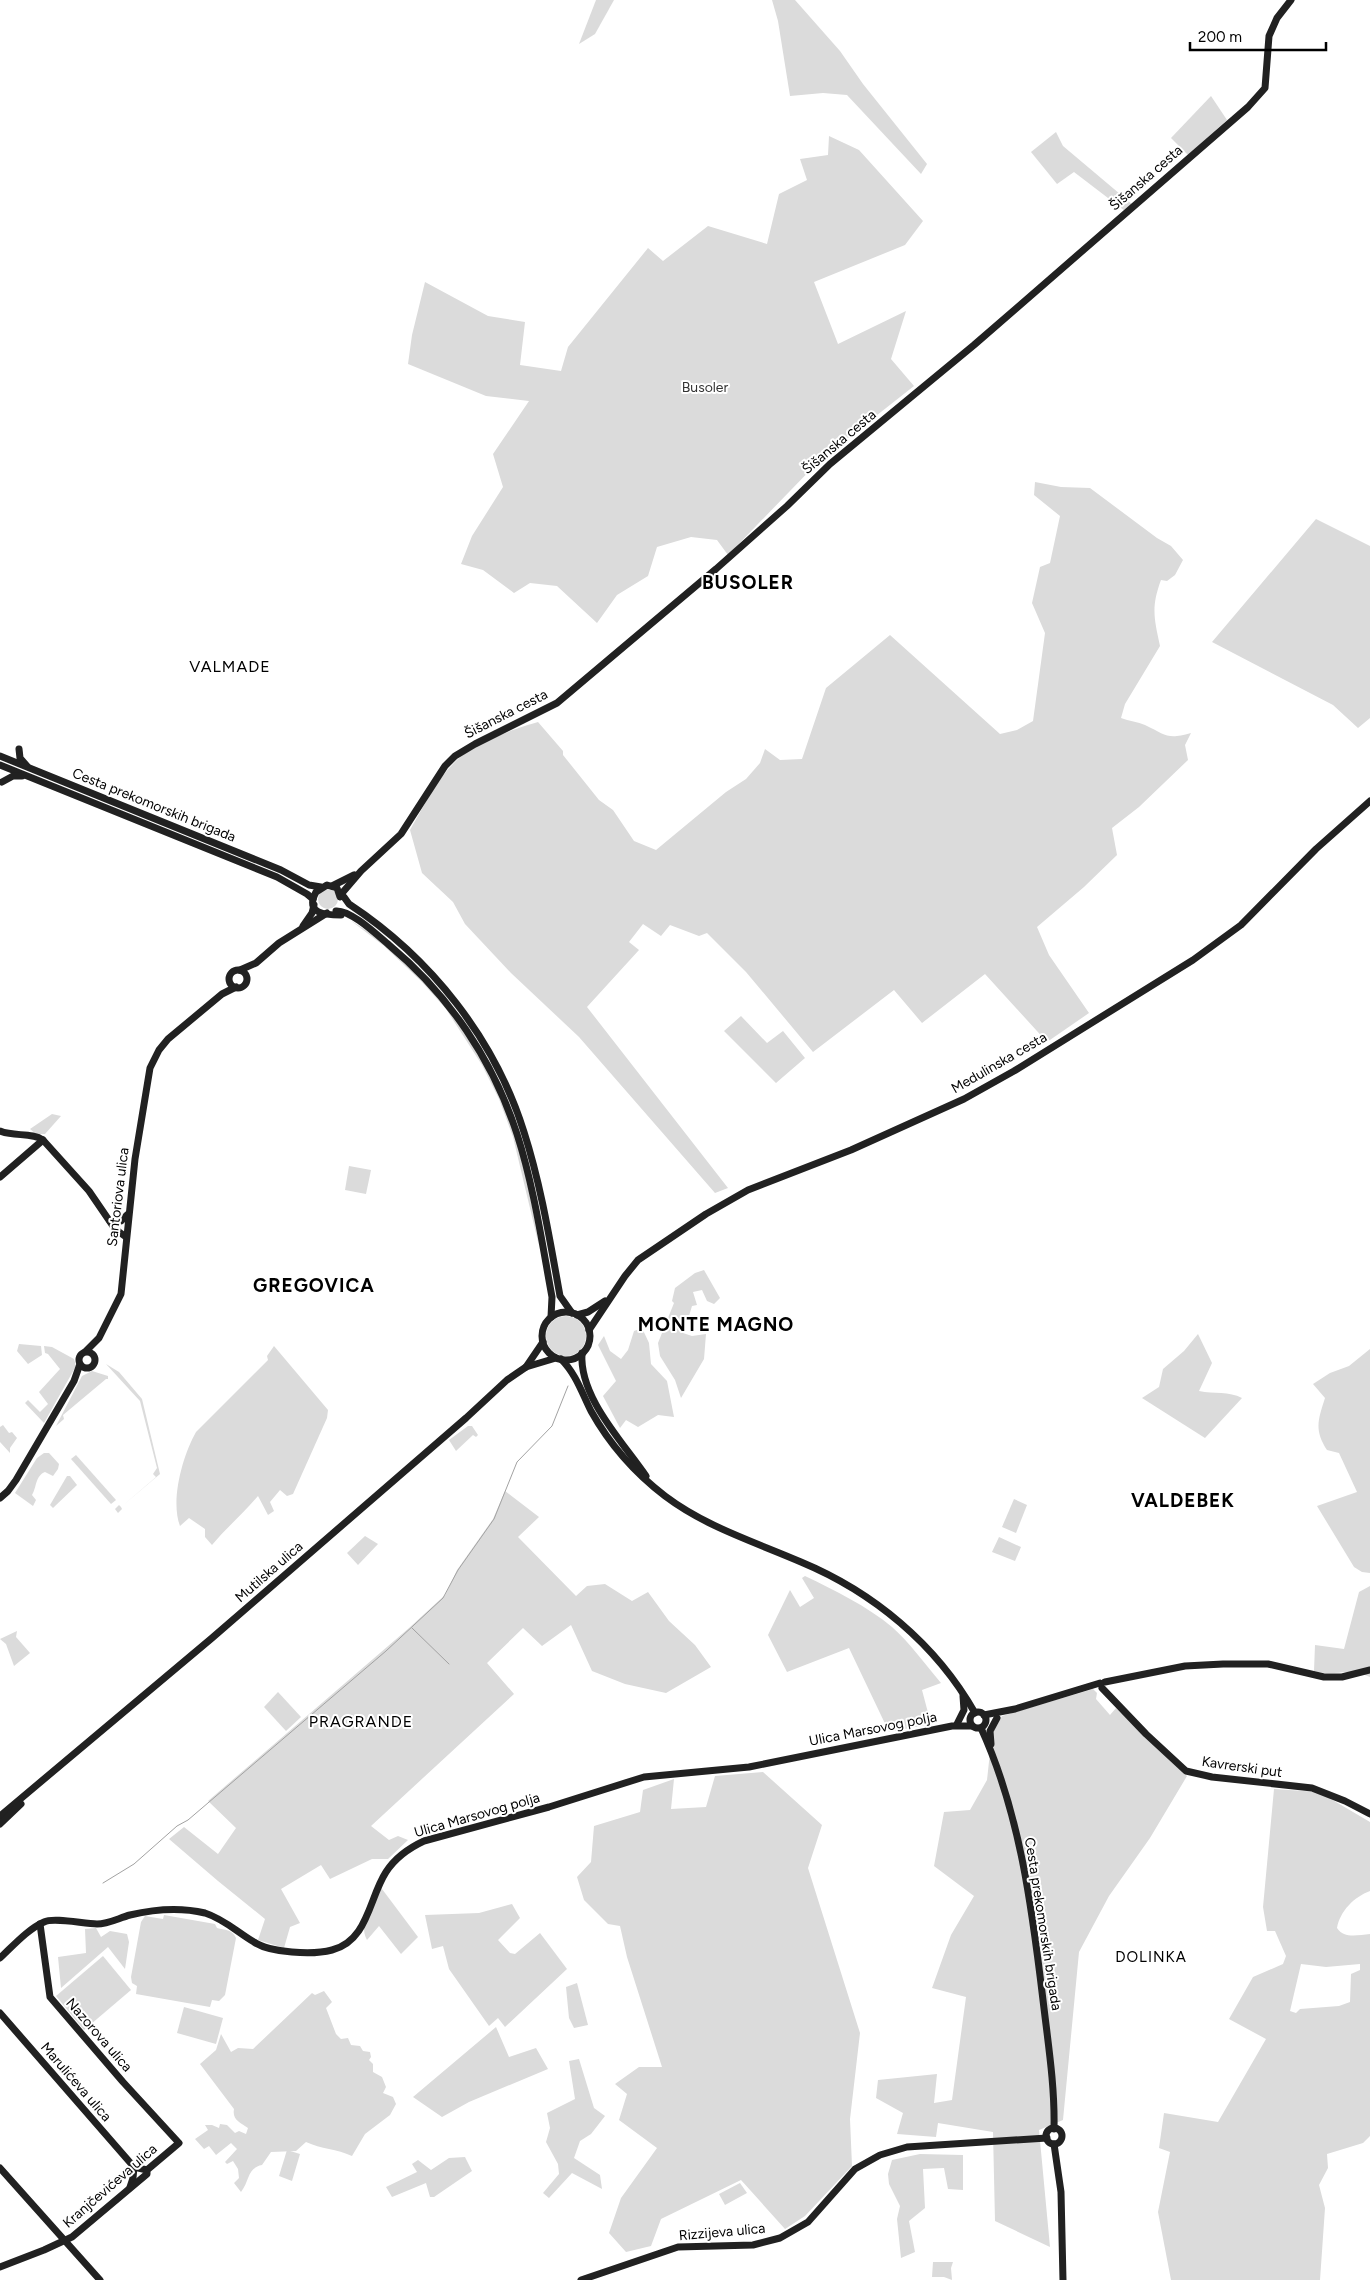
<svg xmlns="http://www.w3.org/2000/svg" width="1370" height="2280" font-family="Figtree,sans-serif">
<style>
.green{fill:#dbdbdb;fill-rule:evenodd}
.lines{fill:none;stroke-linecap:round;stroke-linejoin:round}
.stream{stroke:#a2a2a2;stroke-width:1}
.secondary{stroke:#212121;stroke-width:7}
.labels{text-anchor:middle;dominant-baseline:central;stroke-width:4;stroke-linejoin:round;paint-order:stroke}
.street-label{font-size:14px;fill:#000;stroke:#fff}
.park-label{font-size:14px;fill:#323232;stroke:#fff}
.neighbourhood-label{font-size:15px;letter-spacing:1px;fill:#000;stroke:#fff}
.quarter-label{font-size:16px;letter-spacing:1px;fill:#000;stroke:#fff}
.district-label{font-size:19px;font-weight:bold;letter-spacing:1px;fill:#000;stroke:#fff}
</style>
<rect width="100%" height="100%" fill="#fff"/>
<!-- green -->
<g class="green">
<path d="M596,0H614L595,34L579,44Z"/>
<path d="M772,0H795L840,51L863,84L927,164L921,174L847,95L823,93L790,96L778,21Z"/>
<path d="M1211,96L1227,120L1188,155L1171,138Z"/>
<path d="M1056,132L1063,146L1133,205L1125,211L1074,172L1057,184L1031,152Z"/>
<path d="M829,136L859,150L923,221L905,245L814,282L838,344L906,311L891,359L914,386L820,460L728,555L717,540L691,537L657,547L648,576L617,595L597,623L557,586L530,583L514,593L483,570L461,564L472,536L503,487L493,454L529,401L486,396L408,364L412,335L425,282L488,316L525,322L520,365L561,371L568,347L648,248L663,261L708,226L767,244L779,194L807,180L800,159L828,155Z"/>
<path d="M1035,482L1061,487L1090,488L1157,538L1171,546L1183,560L1175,575L1167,581L1161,580C1151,607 1154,618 1160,646L1125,704L1121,718C1129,721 1138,722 1145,725C1166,735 1167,740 1191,733L1185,745L1188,760L1139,807L1112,828L1117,855L1084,887L1037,927L1049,955L1089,1013L1047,1042L985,974L922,1023L894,990L813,1052L746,972L707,933L699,936L670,925L661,936L643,924L629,942L639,950L587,1007L728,1188L715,1193L579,1037L511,973L465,924L453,902L422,873L410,830C426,803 442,767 470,750C487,739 519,727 538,722L563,751V755L599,800L613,810L634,841L656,850L726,792L746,779L760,763L765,749L780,760L802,759L826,688L890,635L1000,734L1017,730L1033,721L1045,633L1032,603L1040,567L1050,563L1060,516L1034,495Z"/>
<path d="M1316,519L1370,546V718L1358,728L1333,705L1212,642Z"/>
<circle cx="328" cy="899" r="10"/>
<path d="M350,920C428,968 486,1049 515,1135C526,1171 533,1209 539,1246L513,1137L499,1099L482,1065L446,1009L421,981L384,946Z"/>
<path d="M741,1016L767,1043L783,1031L805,1058L776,1083L724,1031Z"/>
<path d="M52,1114L61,1116L45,1134H36L30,1129Z"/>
<path d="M349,1166L371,1170L366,1194L345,1190Z"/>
<path d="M704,1270L720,1298L714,1304L707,1301L702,1290L693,1292L697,1305L692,1306L689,1316L685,1317L678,1322L683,1333L692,1336L706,1334L704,1359L681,1398L675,1380L660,1356L658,1343L674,1303L672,1301L675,1288L695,1273Z"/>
<circle cx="566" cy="1336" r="20"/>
<path d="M642,1328L649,1343L651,1364L667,1381L674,1417L658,1415L638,1427L626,1420L620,1428L603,1396L616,1381L598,1345L604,1336L610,1351L621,1359L628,1350L634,1331Z"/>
<path d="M1198,1334L1212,1363L1199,1391C1214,1394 1229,1391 1242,1398L1205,1438L1142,1398L1159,1387L1163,1369L1184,1351Z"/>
<path d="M19,1344L41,1346L42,1355L28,1364L17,1351Z"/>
<path d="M44,1346L52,1347L74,1359L76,1366L44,1423L25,1403L28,1400L40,1412L48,1404L39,1392L60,1369L48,1354L45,1353Z"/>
<path d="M274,1346L328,1410L327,1418L293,1494L287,1496L280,1490L270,1502L274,1511L268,1515L258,1496C243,1514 227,1527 212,1545L205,1537V1529L189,1518L180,1526C170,1500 183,1455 196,1432L268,1360L267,1356Z"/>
<path d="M1370,1349V1573L1362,1572L1354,1567L1317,1506L1357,1492L1339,1453L1327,1450C1314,1430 1318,1420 1325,1398L1313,1384L1330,1373L1349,1366Z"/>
<path d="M106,1364L119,1372L142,1399L160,1474L121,1507L122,1509L118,1513L115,1509L119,1505L121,1507L156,1477L153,1474L157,1468L140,1401Z"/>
<path d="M92,1371L108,1376V1379H106L63,1415L64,1419L56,1426L82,1376Z"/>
<path d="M3,1425L9,1433L12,1432L17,1438L10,1448V1453L0,1442V1427Z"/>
<path d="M468,1426H472L478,1435L476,1437L473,1435L456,1451L449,1440Z"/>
<path d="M44,1453H49L59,1464L58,1469L53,1476L45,1472C35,1476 37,1487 32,1495L36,1500L33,1506L15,1493L37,1458Z"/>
<path d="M76,1455L116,1500L111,1504L71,1459Z"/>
<path d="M67,1476H70L77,1485L53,1508L50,1505Z"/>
<path d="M505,1491L539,1517L518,1537L576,1596L587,1586L605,1584L632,1601L648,1592L669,1621L695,1645L711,1667L666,1693L625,1684L592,1671L571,1625L542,1646L523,1628L487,1663L514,1694L371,1826L389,1840L398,1836L408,1840L388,1859H372L330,1879L321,1865L281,1889L300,1923L290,1927L284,1948L258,1940L265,1919L218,1881L169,1839L184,1827L218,1854L236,1828L208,1801L409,1628L445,1595L457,1570L493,1519Z"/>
<path d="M1014,1499L1027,1505L1016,1533L1002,1527Z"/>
<path d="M365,1536L378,1544L358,1565L347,1553Z"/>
<path d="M999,1537L1021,1547L1015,1561L992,1552Z"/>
<path d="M805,1576C834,1590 867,1606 892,1627C910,1643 925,1664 941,1683L922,1690L931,1724L889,1732L849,1648L787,1672L768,1635L790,1590L800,1607L814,1598L802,1578Z"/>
<path d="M1370,1586V1677C1347,1667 1335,1677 1314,1671L1315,1645L1344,1649L1359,1592Z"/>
<path d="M17,1631L16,1637L30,1653L14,1666L6,1644L0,1639Z"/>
<path d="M1093,1689L1097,1693L1096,1699L1110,1715L1116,1708L1187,1776L1150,1838L1109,1896L1079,1952L1063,2120L1039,2130L1050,2247L995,2221L993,2132L938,2123L936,2137L897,2134L903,2113L876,2098L878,2080L937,2074L934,2103L952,2100L966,1997L932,1988L951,1935L974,1896L934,1866L944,1812L970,1810L987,1780L992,1734L1002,1716Z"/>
<path d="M278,1692L301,1717L286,1731L264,1707Z"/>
<path d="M763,1772L822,1825L808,1868L860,2033L850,2119L852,2166L805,2216L785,2229L741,2180L661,2219L651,2246L626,2252L609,2233L621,2198L657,2148L619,2120L627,2094L615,2084L639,2067H662L627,1957L620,1926L608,1924L584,1900L577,1877L591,1862L594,1826L640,1812L643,1790L674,1779L671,1809L706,1807L715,1776Z"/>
<path d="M1274,1789L1319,1792L1370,1822V1891C1354,1897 1340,1911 1337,1928C1344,1939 1358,1935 1370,1934V2136L1363,2143L1327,2154L1328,2168L1319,2185L1325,2208L1320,2280H1171L1158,2212L1170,2152L1159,2148L1164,2113L1218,2122L1266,2039L1229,2019L1253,1977L1283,1964L1286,1956L1275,1931H1267L1263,1907ZM1301,1964L1326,1967L1360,1964V1970L1351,1974L1350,2002L1339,2006L1300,2009L1296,2013L1290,2011Z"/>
<path d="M379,1885L418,1937L401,1954L379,1926L367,1940C358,1923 372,1902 379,1885Z"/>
<path d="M512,1904L520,1918L498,1940L510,1953L515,1954L540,1933L567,1969L505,2027L498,2018L489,2026L449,1969L443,1946L432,1949L425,1915L479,1913Z"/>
<path d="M164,1915L215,1924L217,1928C225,1930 232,1929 236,1938L225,1995L219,2001L212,2000L210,2007L136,1994L137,1986L132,1983L131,1977L141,1922L145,1916L163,1919Z"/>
<path d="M96,1928L101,1937L110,1931L127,1934L129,1942L125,1969L108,1947L61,1988L58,1957L86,1953L85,1929Z"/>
<path d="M103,1956L131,1990L84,2030L56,1996Z"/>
<path d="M577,1983L588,2025L574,2028L569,2018L566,1987Z"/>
<path d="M324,1991L332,2002L326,2008L336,2034L341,2039L348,2038L351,2045L360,2046L363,2051L370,2052L371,2057L369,2060L373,2064V2072L382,2077L386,2087L383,2093L393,2097L396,2104L390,2115L365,2134L352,2156C337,2149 321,2149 306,2142L296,2151L271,2152L262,2165C247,2168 250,2180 241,2192L234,2183L239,2178L238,2169L233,2161L227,2164L225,2162L237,2149L231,2143L216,2155L209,2146L204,2149L195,2139L208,2130L205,2125H212L219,2128L220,2124L227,2125L235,2133L239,2131L246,2134L248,2128C240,2122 232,2120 234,2109L200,2064L216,2050L221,2034L231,2052L238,2048L253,2049L312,1993L315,1995Z"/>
<path d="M184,2007L223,2018L216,2044L177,2033Z"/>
<path d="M496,2027L509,2057L536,2048L548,2069L469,2102L442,2117L413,2097Z"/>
<path d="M579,2059L594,2108L605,2116L591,2134L580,2141L574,2158L600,2175L602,2189L572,2173L549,2198L543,2193L559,2174L558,2164L546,2142L550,2128L547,2113L575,2099L569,2061Z"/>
<path d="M287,2150L300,2154L292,2181L279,2176Z"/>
<path d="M920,2154L963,2155V2190L948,2189L944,2168L923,2169L925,2208L909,2221L915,2252L901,2258L897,2219L900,2206L889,2184L888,2174L892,2160Z"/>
<path d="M465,2157L472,2171L434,2197H430L426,2183L392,2197L386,2187L417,2172L412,2164L418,2160L431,2170L449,2158Z"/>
<path d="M740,2183L747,2193L725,2205L719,2194Z"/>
<path d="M933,2262H953L951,2268L952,2280L944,2277H932Z"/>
</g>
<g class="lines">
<!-- stream -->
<g class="stream">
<path d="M412,1628L449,1664"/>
<path d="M103,1883L134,1864L177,1826L188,1820L386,1651L443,1598L458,1570L494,1519L517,1462L552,1426L568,1386"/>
</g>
<!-- secondary -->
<g class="secondary">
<path d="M19,749L20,758L27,766"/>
<path d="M0,756L281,870L309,885L321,887"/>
<path d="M0,765L277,877L307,894L313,899"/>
<path d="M2,782L13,776H22"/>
<path d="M332,886L354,875"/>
<path d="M343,892L361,871L401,834L445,766L455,756L475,744L557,703L716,569L787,506L830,464L974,345L1248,107L1265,88L1269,36L1277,18L1291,0"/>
<path d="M340,897L337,888L327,885L316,892C304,914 326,915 341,915"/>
<path d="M344,897L349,904C431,958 495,1039 524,1132C541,1185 550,1241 560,1296L572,1313"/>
<path d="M336,911C351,910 377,935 389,945C449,995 493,1060 517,1134C534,1187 542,1243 552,1297L551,1317"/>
<path d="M303,926L312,913L314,905"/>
<path d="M240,970L256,963L279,943L327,913"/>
<circle cx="238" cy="979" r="9"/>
<path d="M0,1131C14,1137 32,1132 43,1140L89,1191L115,1229L126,1237"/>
<path d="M0,1177L43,1140"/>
<path d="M110,1221H121L127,1215"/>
<circle cx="566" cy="1336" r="24"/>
<path d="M577,1315L588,1312L605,1301"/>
<path d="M589,1330L625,1276L638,1260L706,1214L748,1190L851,1150L964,1099L1014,1071L1193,960L1241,925L1316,849L1370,801"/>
<path d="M86,1351L99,1338L121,1294L135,1159L150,1068L159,1050L168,1039L222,994L236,987"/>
<circle cx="87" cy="1360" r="8"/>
<path d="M582,1353C579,1397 622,1441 646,1476"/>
<path d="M561,1359C576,1374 582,1393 591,1411C610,1445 635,1473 665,1496C706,1527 755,1542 801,1562C873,1592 936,1644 975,1713"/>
<path d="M526,1367L543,1342"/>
<path d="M0,1498L8,1491L16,1480L74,1381L80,1364"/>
<path d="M1105,1682L1185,1666L1223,1664H1268L1324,1677H1342L1370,1670"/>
<path d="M1102,1688L1146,1734L1186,1771L1212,1777L1312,1788L1345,1801L1370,1814"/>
<circle cx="978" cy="1720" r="8"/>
<path d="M984,1715L1015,1709L1100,1683"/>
<path d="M957,1724L964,1710L963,1696"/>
<path d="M981,1728C1020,1813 1032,1908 1043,2000C1048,2043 1055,2086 1054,2129"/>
<path d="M991,1744L990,1731L997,1718"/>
<path d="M0,1816L212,1638L466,1418L507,1380L526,1367L556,1358"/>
<path d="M0,1824L21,1804"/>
<path d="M0,1958C13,1946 28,1929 44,1922C54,1917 84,1924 97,1924C108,1924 119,1918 130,1915C155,1909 180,1907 205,1913C224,1919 237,1932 254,1942C270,1953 313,1955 332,1950C368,1941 369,1898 386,1872C395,1858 409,1848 424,1841L549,1807L644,1777L749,1767L952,1726H972"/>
<path d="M0,2013L134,2167L147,2170"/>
<circle cx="1054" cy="2136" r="8"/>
<path d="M1054,2144L1061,2192L1063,2280"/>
<path d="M0,2168L100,2280"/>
<path d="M130,2187L133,2178L134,2167"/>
<path d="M0,2267L44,2250L72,2237L147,2174V2170L179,2143L123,2082L50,1997L40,1924"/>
<path d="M581,2280L678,2247L753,2245L780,2238L808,2222L855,2169L880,2155L907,2147L1047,2138"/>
</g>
</g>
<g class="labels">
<!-- street labels -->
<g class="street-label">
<text transform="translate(1146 178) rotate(-41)">Šišanska cesta</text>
<text transform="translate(839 442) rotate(-40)">Šišanska cesta</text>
<text transform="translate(506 714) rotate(-27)">Šišanska cesta</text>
<text transform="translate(154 805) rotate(22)">Cesta prekomorskih brigada</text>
<text transform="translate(999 1063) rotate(-30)">Medulinska cesta</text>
<text transform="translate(118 1197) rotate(-83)">Santoriova ulica</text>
<text transform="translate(269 1572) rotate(-41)">Mutilska ulica</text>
<text transform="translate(873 1729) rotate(-11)">Ulica Marsovog polja</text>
<text transform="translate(1242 1767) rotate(8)">Kavrerski put</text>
<text transform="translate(477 1815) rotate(-16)">Ulica Marsovog polja</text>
<text transform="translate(1043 1924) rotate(81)">Cesta prekomorskih brigada</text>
<text transform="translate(99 2035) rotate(49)">Nazorova ulica</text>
<text transform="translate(76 2082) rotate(49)">Marulićeva ulica</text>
<text transform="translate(110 2186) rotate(-41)">Kranjčevićeva ulica</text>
<text transform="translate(722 2232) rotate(-5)">Rizzijeva ulica</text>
</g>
<!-- park labels -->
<g class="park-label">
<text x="705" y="387">Busoler</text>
</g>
<!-- neighbourhood labels -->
<g class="neighbourhood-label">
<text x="1151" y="1957">DOLINKA</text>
</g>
<!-- quarter labels -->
<g class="quarter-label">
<text x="230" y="666">VALMADE</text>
<text x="361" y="1721">PRAGRANDE</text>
</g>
<!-- district labels -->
<g class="district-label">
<text x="748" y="582">BUSOLER</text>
<text x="314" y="1285">GREGOVICA</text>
<text x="716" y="1324">MONTE MAGNO</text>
<text x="1183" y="1500">VALDEBEK</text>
</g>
</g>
<!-- scale -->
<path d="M1190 42v8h136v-8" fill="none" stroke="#000000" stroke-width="2.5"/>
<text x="1198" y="42" font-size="15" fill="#000000" stroke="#ffffff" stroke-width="4" paint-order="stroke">200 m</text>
</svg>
